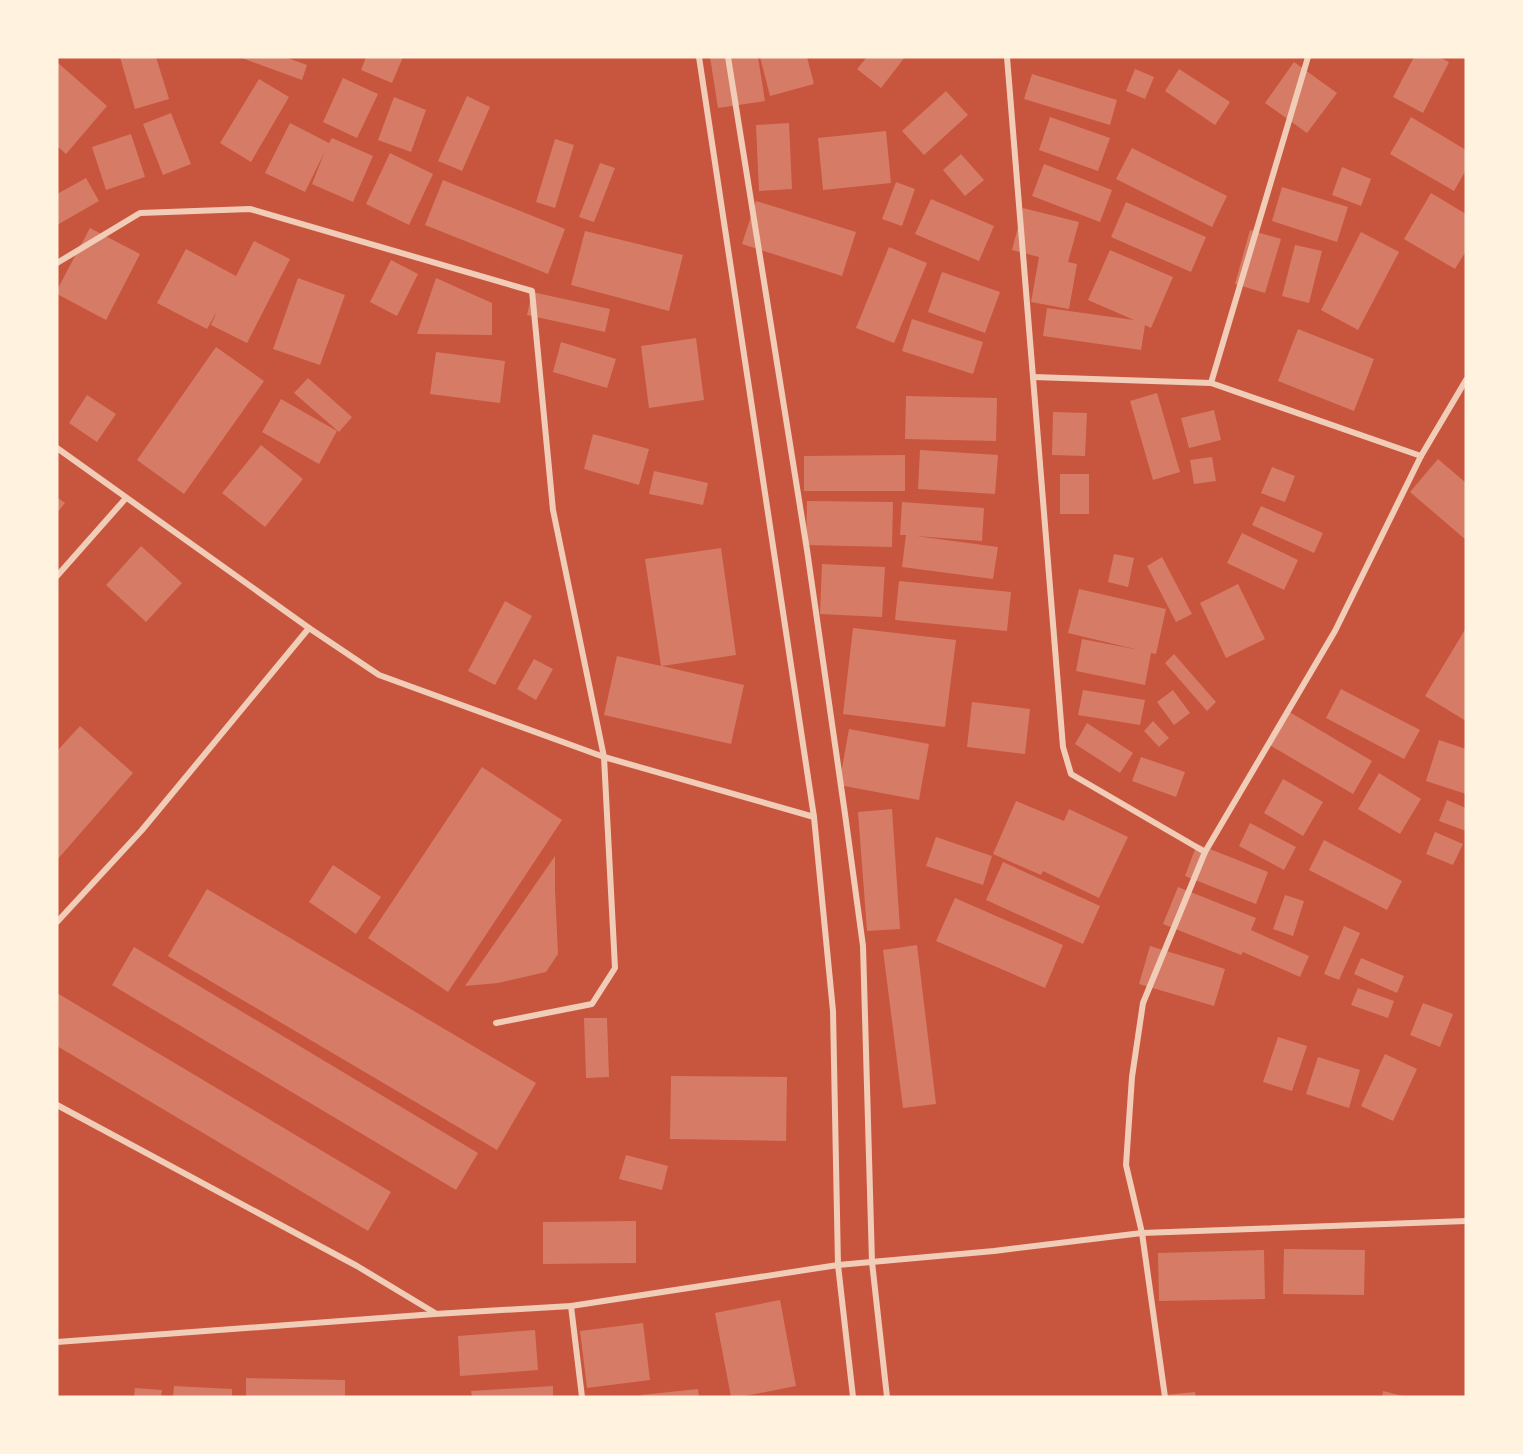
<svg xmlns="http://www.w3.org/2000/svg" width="1523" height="1454" font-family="Montserrat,sans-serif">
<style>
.building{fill:#d67c66}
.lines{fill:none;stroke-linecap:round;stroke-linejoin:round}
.minor{stroke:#f1ccb7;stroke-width:6}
</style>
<rect width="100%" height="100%" fill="#c8553d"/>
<!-- building -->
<g class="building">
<path d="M120,57H156L169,99L135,109Z"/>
<path d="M239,57H285L307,65L302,80Z"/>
<path d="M366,57H403L392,83L361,70Z"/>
<path d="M710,57H758L765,101L718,108Z"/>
<path d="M760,57H807L814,84L770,96Z"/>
<path d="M867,57H905L881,88L857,69Z"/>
<path d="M1414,57H1439L1449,62L1423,113L1393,97Z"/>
<path d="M57,62L107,106L66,154L57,146Z"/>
<path d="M1294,62L1337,93L1307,133L1265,103Z"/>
<path d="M1135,69L1154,77L1145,99L1126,91Z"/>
<path d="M1179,69L1230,102L1215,125L1165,91Z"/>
<path d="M1032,74L1117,100L1110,125L1024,99Z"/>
<path d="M343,78L378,94L357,138L323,122Z"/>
<path d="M259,79L289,97L251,162L220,143Z"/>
<path d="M946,91L968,115L924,155L902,131Z"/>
<path d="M467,96L490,107L462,171L438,161Z"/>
<path d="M394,97L426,110L411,152L378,140Z"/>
<path d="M171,113L191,164L163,175L143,124Z"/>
<path d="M1050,117L1110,138L1098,171L1039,150Z"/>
<path d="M1411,117L1466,150V170L1454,191L1390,154Z"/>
<path d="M290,123L329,143L332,138L373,156L353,202L312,184L325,151L305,192L265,173Z"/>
<path d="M789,123L792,189L759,191L756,125Z"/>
<path d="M886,131L891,183L823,190L818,138Z"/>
<path d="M131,134L145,177L106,190L92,147Z"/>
<path d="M555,139L574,145L555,208L536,202Z"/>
<path d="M1132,148L1227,196L1212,227L1116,179Z"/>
<path d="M390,153L433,174L409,225L366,204Z"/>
<path d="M961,154L984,180L965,196L943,170Z"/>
<path d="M600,163L615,168L594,222L579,217Z"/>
<path d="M1044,164L1112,190L1100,222L1032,196Z"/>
<path d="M1342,167L1371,179L1361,206L1332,195Z"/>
<path d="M86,178L99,201L57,225V194Z"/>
<path d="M443,180L565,229L548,274L425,225Z"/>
<path d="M896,182L915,189L902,226L882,219Z"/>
<path d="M1282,187L1348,207L1337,242L1272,221Z"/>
<path d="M1431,193L1466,214V251L1455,269L1404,239Z"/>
<path d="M931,199L994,226L979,261L915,234Z"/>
<path d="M756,201L856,232L842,276L742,244Z"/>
<path d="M1126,202L1206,237L1191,272L1111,237Z"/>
<path d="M1023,208L1079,222L1068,262L1077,264L1069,309L1031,302L1039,257L1012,250Z"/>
<path d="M90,228L140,254L106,320L57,294V290Z"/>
<path d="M1250,230L1281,239L1265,293L1235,284Z"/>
<path d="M585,231L683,255L669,311L571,285Z"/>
<path d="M1361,232L1399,252L1358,330L1321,310Z"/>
<path d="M254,241L290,259L247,343L211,325L217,311L207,329L157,303L186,249L236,276Z"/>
<path d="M1295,245L1322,251L1309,303L1282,296Z"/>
<path d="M889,247L927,263L894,343L856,328Z"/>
<path d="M1110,250L1173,277L1151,328L1145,325L1141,350L1043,336L1047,308L1134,320L1088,300Z"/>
<path d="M391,260L418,274L397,316L370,302Z"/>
<path d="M942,272L1000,292L985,333L928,312Z"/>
<path d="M298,278L345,295L320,365L273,349Z"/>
<path d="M436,278L492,303V335L417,334Z"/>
<path d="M532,292L610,309L605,332L527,315Z"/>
<path d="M912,319L983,342L973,374L902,351Z"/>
<path d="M1298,329L1374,359L1354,411L1278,381Z"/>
<path d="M696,338L704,400L649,408L641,346Z"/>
<path d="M561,342L616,359L607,388L553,372Z"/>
<path d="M216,347L264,381L184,494L137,460Z"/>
<path d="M436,352L505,361L500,403L430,394Z"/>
<path d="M308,378L352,417L339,432L294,393Z"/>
<path d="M1157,393L1180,472L1153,480L1130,401Z"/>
<path d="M87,395L116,414L97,442L69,423Z"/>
<path d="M906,396L997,398L996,441L905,439Z"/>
<path d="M281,399L337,431L319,464L262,432Z"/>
<path d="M1214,410L1221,440L1189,448L1181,418Z"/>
<path d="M1053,412L1087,413L1085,456L1052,455Z"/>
<path d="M593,434L649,449L639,485L584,469Z"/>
<path d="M261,445L303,479L265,527L222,493Z"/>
<path d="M920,450L998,455L995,494L918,489Z"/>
<path d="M905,455V491H804V456Z"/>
<path d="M1212,457L1216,481L1194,484L1190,460Z"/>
<path d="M1438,459L1466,483V540L1410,492Z"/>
<path d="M1272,467L1295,476L1285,502L1261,493Z"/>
<path d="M654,471L708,483L703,505L649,494Z"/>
<rect x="1060" y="474" width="29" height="40"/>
<path d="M57,497L65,503L57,513Z"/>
<path d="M807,501L893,502L892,547L806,545Z"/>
<path d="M902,502L984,508L982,541L916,536L998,547L993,579L902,567L906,535H900Z"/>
<path d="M1261,506L1323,533L1314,553L1252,525Z"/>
<path d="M1242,533L1298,560L1284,590L1227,563Z"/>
<path d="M141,546L182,583L146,622L106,585Z"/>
<path d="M721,548L736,655L662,666L744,685L731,744L604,715L617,656L661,666L645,559Z"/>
<path d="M1114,554L1134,558L1128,587L1108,582Z"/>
<path d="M1162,557L1192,614L1176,622L1147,566Z"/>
<path d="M822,564L885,567L882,617L820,614Z"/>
<path d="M899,581L1011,592L1007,631L895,620Z"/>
<path d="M1238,584L1265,639L1226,658L1200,603Z"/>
<path d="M1079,589L1166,609L1156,654L1151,653L1145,685L1076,671L1082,639L1139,650L1068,633Z"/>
<path d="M505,601L532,616L495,685L468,671Z"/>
<path d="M853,628L956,640L945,727L843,714Z"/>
<path d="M1466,628V721L1425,696Z"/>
<path d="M1174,654L1216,702L1207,711L1165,663Z"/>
<path d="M534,659L553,669L536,700L517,689Z"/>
<path d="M1341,689L1420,730L1404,759L1326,718Z"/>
<path d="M1083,690L1145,700L1140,725L1078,715Z"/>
<path d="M1173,690L1190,713L1174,725L1157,702Z"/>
<path d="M972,702L1030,709L1025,754L967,747Z"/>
<path d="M1286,710L1372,761L1353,794L1266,743Z"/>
<path d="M1153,721L1169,738L1159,747L1144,731Z"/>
<path d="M1087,723L1133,753L1120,773L1075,744Z"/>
<path d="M80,726L133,773L57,860V751Z"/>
<path d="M849,729L929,744L919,800L839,785Z"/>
<path d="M1439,740L1466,749V794L1426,781Z"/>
<path d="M1141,757L1185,772L1176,797L1132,781Z"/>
<path d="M482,767L562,820L448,992L368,938Z"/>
<path d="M1379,773L1421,799L1400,834L1358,809Z"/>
<path d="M1283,779L1323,802L1303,836L1264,813Z"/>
<path d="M1447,800L1466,808V831L1439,821Z"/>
<path d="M1016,801L1064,821L1069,809L1128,837L1099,898L1043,871L1041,875L993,854Z"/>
<path d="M892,809L900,929L867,931L858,812Z"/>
<path d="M1250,823L1296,847L1284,870L1239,846Z"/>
<path d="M1435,832L1463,844L1453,865L1426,854Z"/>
<path d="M936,837L992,856L983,885L926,866Z"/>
<path d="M1324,840L1402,881L1387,910L1309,870Z"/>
<path d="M1197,844L1268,872L1256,904L1185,876Z"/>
<path d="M555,856V890L558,954L546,972L498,983L465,986Z"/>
<path d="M1003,862L1100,906L1083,944L986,900Z"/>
<path d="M333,865L381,897L356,934L309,902Z"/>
<path d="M1178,887L1256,918L1251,930L1309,956L1300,977L1243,952L1241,955L1163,924Z"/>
<path d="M207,889L536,1083L497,1150L168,956Z"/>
<path d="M1285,895L1304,901L1293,936L1273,929Z"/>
<path d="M955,898L1063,945L1045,988L936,941Z"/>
<path d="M1344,926L1360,933L1339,980L1324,974Z"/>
<path d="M917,945L936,1104L903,1108L883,950Z"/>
<path d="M1150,946L1225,969L1214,1006L1139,984Z"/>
<path d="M134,947L478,1153L456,1190L112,985Z"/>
<path d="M1361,958L1404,976L1397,993L1354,974Z"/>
<path d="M1358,988L1394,1001L1388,1018L1351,1005Z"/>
<path d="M57,993L391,1192L368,1231L57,1046Z"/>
<path d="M1423,1003L1453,1014L1440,1047L1410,1035Z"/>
<path d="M584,1018H607L609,1077L586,1078Z"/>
<path d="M1278,1037L1307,1046L1292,1091L1263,1082Z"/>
<path d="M1385,1054L1417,1069L1393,1121L1361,1106Z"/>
<path d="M1318,1057L1360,1070L1349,1108L1306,1094Z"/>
<path d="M671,1076L787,1077L786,1141L670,1139Z"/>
<path d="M626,1155L668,1166L662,1190L619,1179Z"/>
<path d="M636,1221V1263L543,1264V1222Z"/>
<path d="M1284,1249L1365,1250L1364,1295L1283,1294Z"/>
<path d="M1264,1250L1265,1299L1159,1301L1158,1253Z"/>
<path d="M780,1300L796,1386L740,1397H731L715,1313Z"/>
<path d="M643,1323L650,1380L587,1388L580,1331Z"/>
<path d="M535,1330L538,1370L460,1376L458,1336Z"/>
<path d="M246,1378L345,1380V1397H246Z"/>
<path d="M174,1386L232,1389V1397H173Z"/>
<path d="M553,1386V1397H472L471,1391Z"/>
<path d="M135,1388L162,1390L161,1397H134Z"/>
<path d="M698,1389L699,1397H641V1395Z"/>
<path d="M1383,1391L1403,1396V1397H1382Z"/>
<path d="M1195,1392L1196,1397H1165V1395Z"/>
</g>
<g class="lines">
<!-- minor -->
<g class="minor">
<path d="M699,57L814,817L833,1011L838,1265L853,1397"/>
<path d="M728,57L807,550L845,814L863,946L872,1262L887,1397"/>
<path d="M1007,57L1063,747L1071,774L1205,852"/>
<path d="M57,263L140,213L250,209L532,291L553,510L604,757L615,968L592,1004L496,1023"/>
<path d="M1033,377L1211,383L1421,456"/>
<path d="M1211,383L1308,57"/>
<path d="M57,448L309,628L379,675L604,757L814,817"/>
<path d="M57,576L126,498"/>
<path d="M57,922L142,830L309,628"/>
<path d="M57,1105L357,1266L435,1313"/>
<path d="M571,1306L582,1397"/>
<path d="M57,1342L435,1314L571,1306L838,1265L994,1251L1142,1233L1466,1221"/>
<path d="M1165,1397L1142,1233L1126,1165L1132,1077L1143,1003L1205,852L1335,631L1421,456L1466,380"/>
</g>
</g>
<!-- border -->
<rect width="1523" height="1454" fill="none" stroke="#fff3e0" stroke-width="117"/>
</svg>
